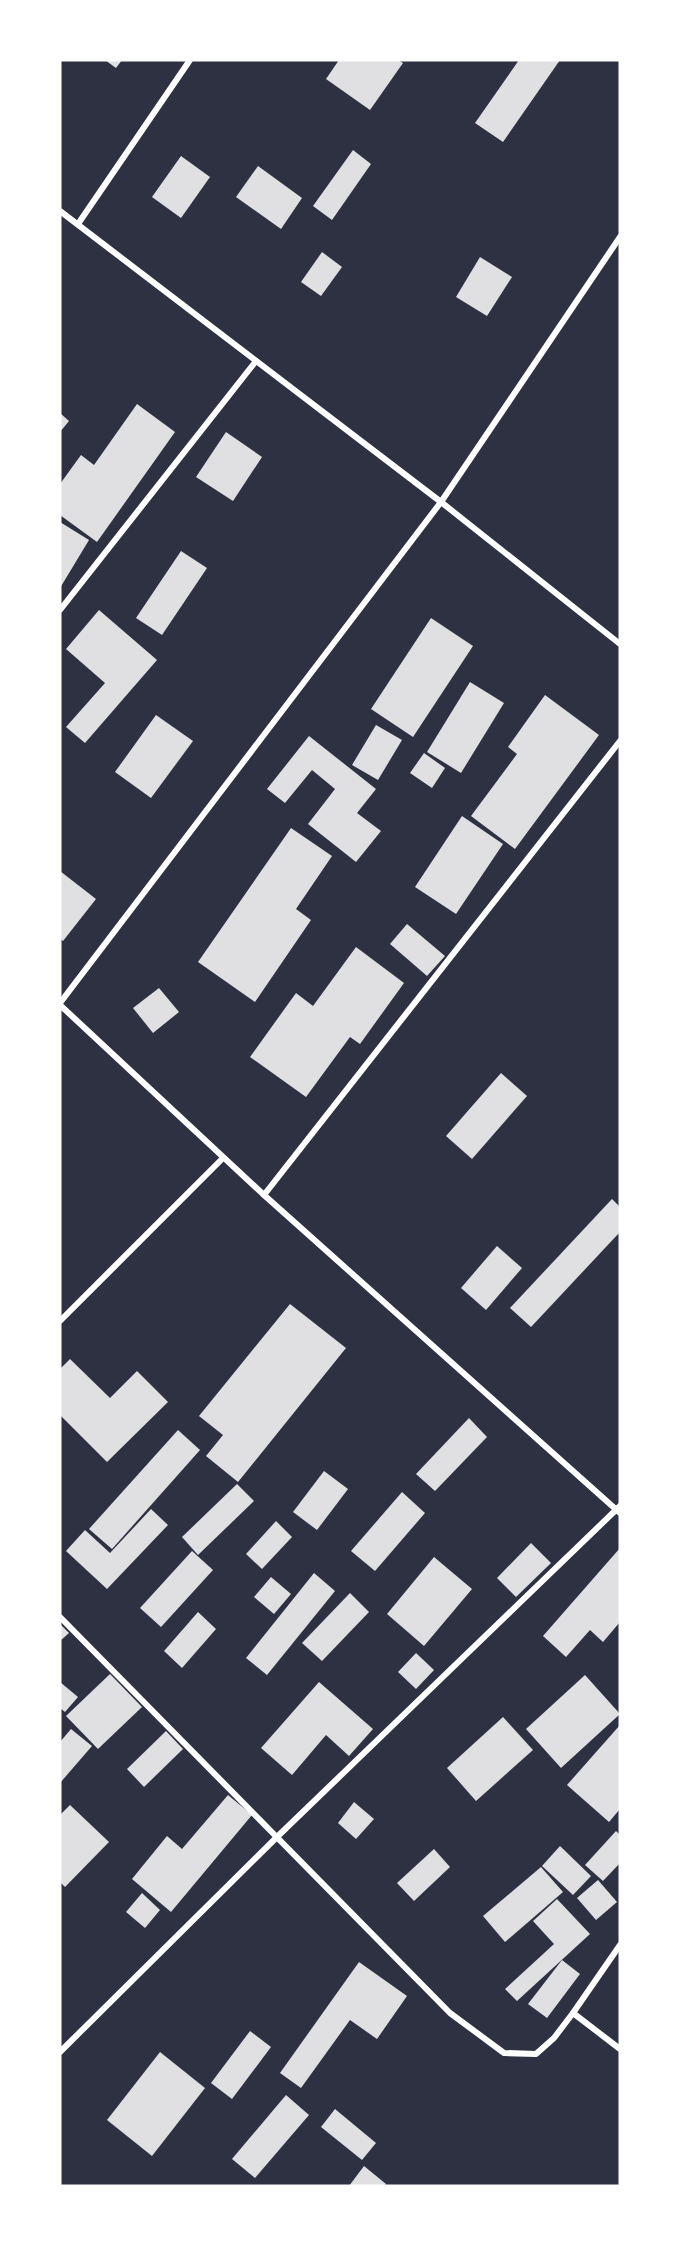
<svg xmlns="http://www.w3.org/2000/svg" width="680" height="2246" font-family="Karla,sans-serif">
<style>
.building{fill:#e0e0e3}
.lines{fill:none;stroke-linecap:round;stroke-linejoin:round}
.minor{stroke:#fff;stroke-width:6}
</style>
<rect width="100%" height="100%" fill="#2d3142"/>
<!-- building -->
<g class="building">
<path d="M105,60H122L116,68Z"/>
<path d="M339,60H398L403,63L370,110L326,79Z"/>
<path d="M519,60H560L503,142L475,123Z"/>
<path d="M353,150L371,164L332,220L313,206Z"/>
<path d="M181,156L210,177L181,218L152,197Z"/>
<path d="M258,166L302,198L281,229L236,197Z"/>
<path d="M322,252L342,267L321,296L301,282Z"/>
<path d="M480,257L512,277L487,316L456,297Z"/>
<path d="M137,404L175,432L97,542L60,515V484L81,455L94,465Z"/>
<path d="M60,413L69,421L60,432Z"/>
<path d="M226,432L262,457L233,501L196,477Z"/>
<path d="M60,522L89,540L60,588Z"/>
<path d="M181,551L207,568L162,635L136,618Z"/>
<path d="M99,610L157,660L85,743L66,727L105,683L66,649Z"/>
<path d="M431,618L473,646L413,737L371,709Z"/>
<path d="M470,682L504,703L461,773L427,752Z"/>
<path d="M545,695L599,735L515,849L471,816L517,754L508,747Z"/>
<path d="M156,715L193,741L151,798L115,772Z"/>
<path d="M376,725L402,740L378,780L352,765Z"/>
<path d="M309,736L376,789L357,813L381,831L356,862L308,824L335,789L312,770L285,803L267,789Z"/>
<path d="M424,753L445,768L432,788L410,773Z"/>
<path d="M462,816L503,844L456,914L415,887Z"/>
<path d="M291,828L332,856L296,909L311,920L255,1002L198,962Z"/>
<path d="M60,871L96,899L63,941L60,939Z"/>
<path d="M407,924L445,956L427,976L390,944Z"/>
<path d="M356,947L404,983L360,1044L350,1037L306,1097L250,1057L296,993L313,1006Z"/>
<path d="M159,988L179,1012L153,1033L133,1008Z"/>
<path d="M501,1073L527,1096L472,1159L446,1136Z"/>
<path d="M612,1199L620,1207V1232L531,1327L510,1308Z"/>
<path d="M497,1246L522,1268L486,1310L461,1288Z"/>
<path d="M290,1304L346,1348L238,1482L206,1456L223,1435L199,1416Z"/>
<path d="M70,1359L110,1398L137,1371L168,1402L107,1462L60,1415V1369Z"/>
<path d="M469,1418L487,1437L435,1491L416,1474Z"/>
<path d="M178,1430L200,1450L112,1549L89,1529Z"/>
<path d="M324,1471L348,1489L317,1530L293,1512Z"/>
<path d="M237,1484L254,1501L198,1555L182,1537Z"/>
<path d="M402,1492L425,1513L375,1571L351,1551Z"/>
<path d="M151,1509L168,1525L107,1589L66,1551L85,1530L110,1553Z"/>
<path d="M276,1521L292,1537L262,1569L246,1554Z"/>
<path d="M531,1543L551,1563L516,1597L497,1578Z"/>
<path d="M620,1548V1622L603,1642L590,1630L566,1657L543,1636Z"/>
<path d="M192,1551L213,1570L161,1627L140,1608Z"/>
<path d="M434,1557L472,1589L424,1646L387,1614Z"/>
<path d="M314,1573L335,1591L267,1675L246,1658Z"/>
<path d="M271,1577L291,1594L274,1614L254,1597Z"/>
<path d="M350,1593L369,1612L322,1661L302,1643Z"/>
<path d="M198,1612L216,1629L182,1668L164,1651Z"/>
<path d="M60,1624L69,1633L60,1641Z"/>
<path d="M416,1653L434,1670L416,1689L398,1672Z"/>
<path d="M110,1674L142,1707L98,1749L66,1716Z"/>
<path d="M585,1675L620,1714L561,1768L526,1729Z"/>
<path d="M60,1682L78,1697L65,1712L60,1708Z"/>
<path d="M319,1682L373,1729L349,1756L326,1735L292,1775L261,1748Z"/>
<path d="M503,1717L533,1750L476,1801L447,1768Z"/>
<path d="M620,1725V1809L609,1822L567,1785Z"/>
<path d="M71,1729L92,1746L60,1783V1742Z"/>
<path d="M166,1731L183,1749L144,1787L127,1769Z"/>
<path d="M228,1795L252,1815L171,1912L132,1879L167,1836L182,1849Z"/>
<path d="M354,1802L374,1819L356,1839L338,1823Z"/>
<path d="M70,1805L109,1842L65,1887L60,1882V1815Z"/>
<path d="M616,1831L620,1835V1863L603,1881L585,1865Z"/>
<path d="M560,1846L591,1876L573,1895L542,1866Z"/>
<path d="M434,1849L450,1867L414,1901L397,1883Z"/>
<path d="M541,1867L563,1892L505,1942L483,1916Z"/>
<path d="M598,1880L617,1902L596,1920L577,1898Z"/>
<path d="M142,1893L160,1910L145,1928L126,1912Z"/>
<path d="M557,1899L590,1934L517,2001L505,1989L554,1944L533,1921Z"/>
<path d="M562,1960L580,1974L547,2018L528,2004Z"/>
<path d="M359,1962L407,1996L377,2039L350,2020L301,2088L280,2073Z"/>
<path d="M250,2031L271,2047L232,2099L211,2083Z"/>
<path d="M160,2052L205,2088L152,2156L107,2120Z"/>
<path d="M286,2095L309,2115L255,2178L232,2159Z"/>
<path d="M335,2109L376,2143L362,2160L321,2127Z"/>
<path d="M364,2166L386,2184L384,2186H349Z"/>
</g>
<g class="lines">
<!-- minor -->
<g class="minor">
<path d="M60,211L441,502L620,644"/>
<path d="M78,224L190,60"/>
<path d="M60,610L256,361"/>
<path d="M60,1003L441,502L620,237"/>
<path d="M60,1005L264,1195L620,1513"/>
<path d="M264,1195L620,741"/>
<path d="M60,1321L223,1158"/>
<path d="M60,1617L450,2013L504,2053L536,2054L554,2038L573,2013L620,1945"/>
<path d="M573,2013L620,2049"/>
<path d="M60,2052L278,1836L620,1506"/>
</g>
</g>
<!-- border -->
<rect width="680" height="2246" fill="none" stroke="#ffffff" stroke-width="123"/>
</svg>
